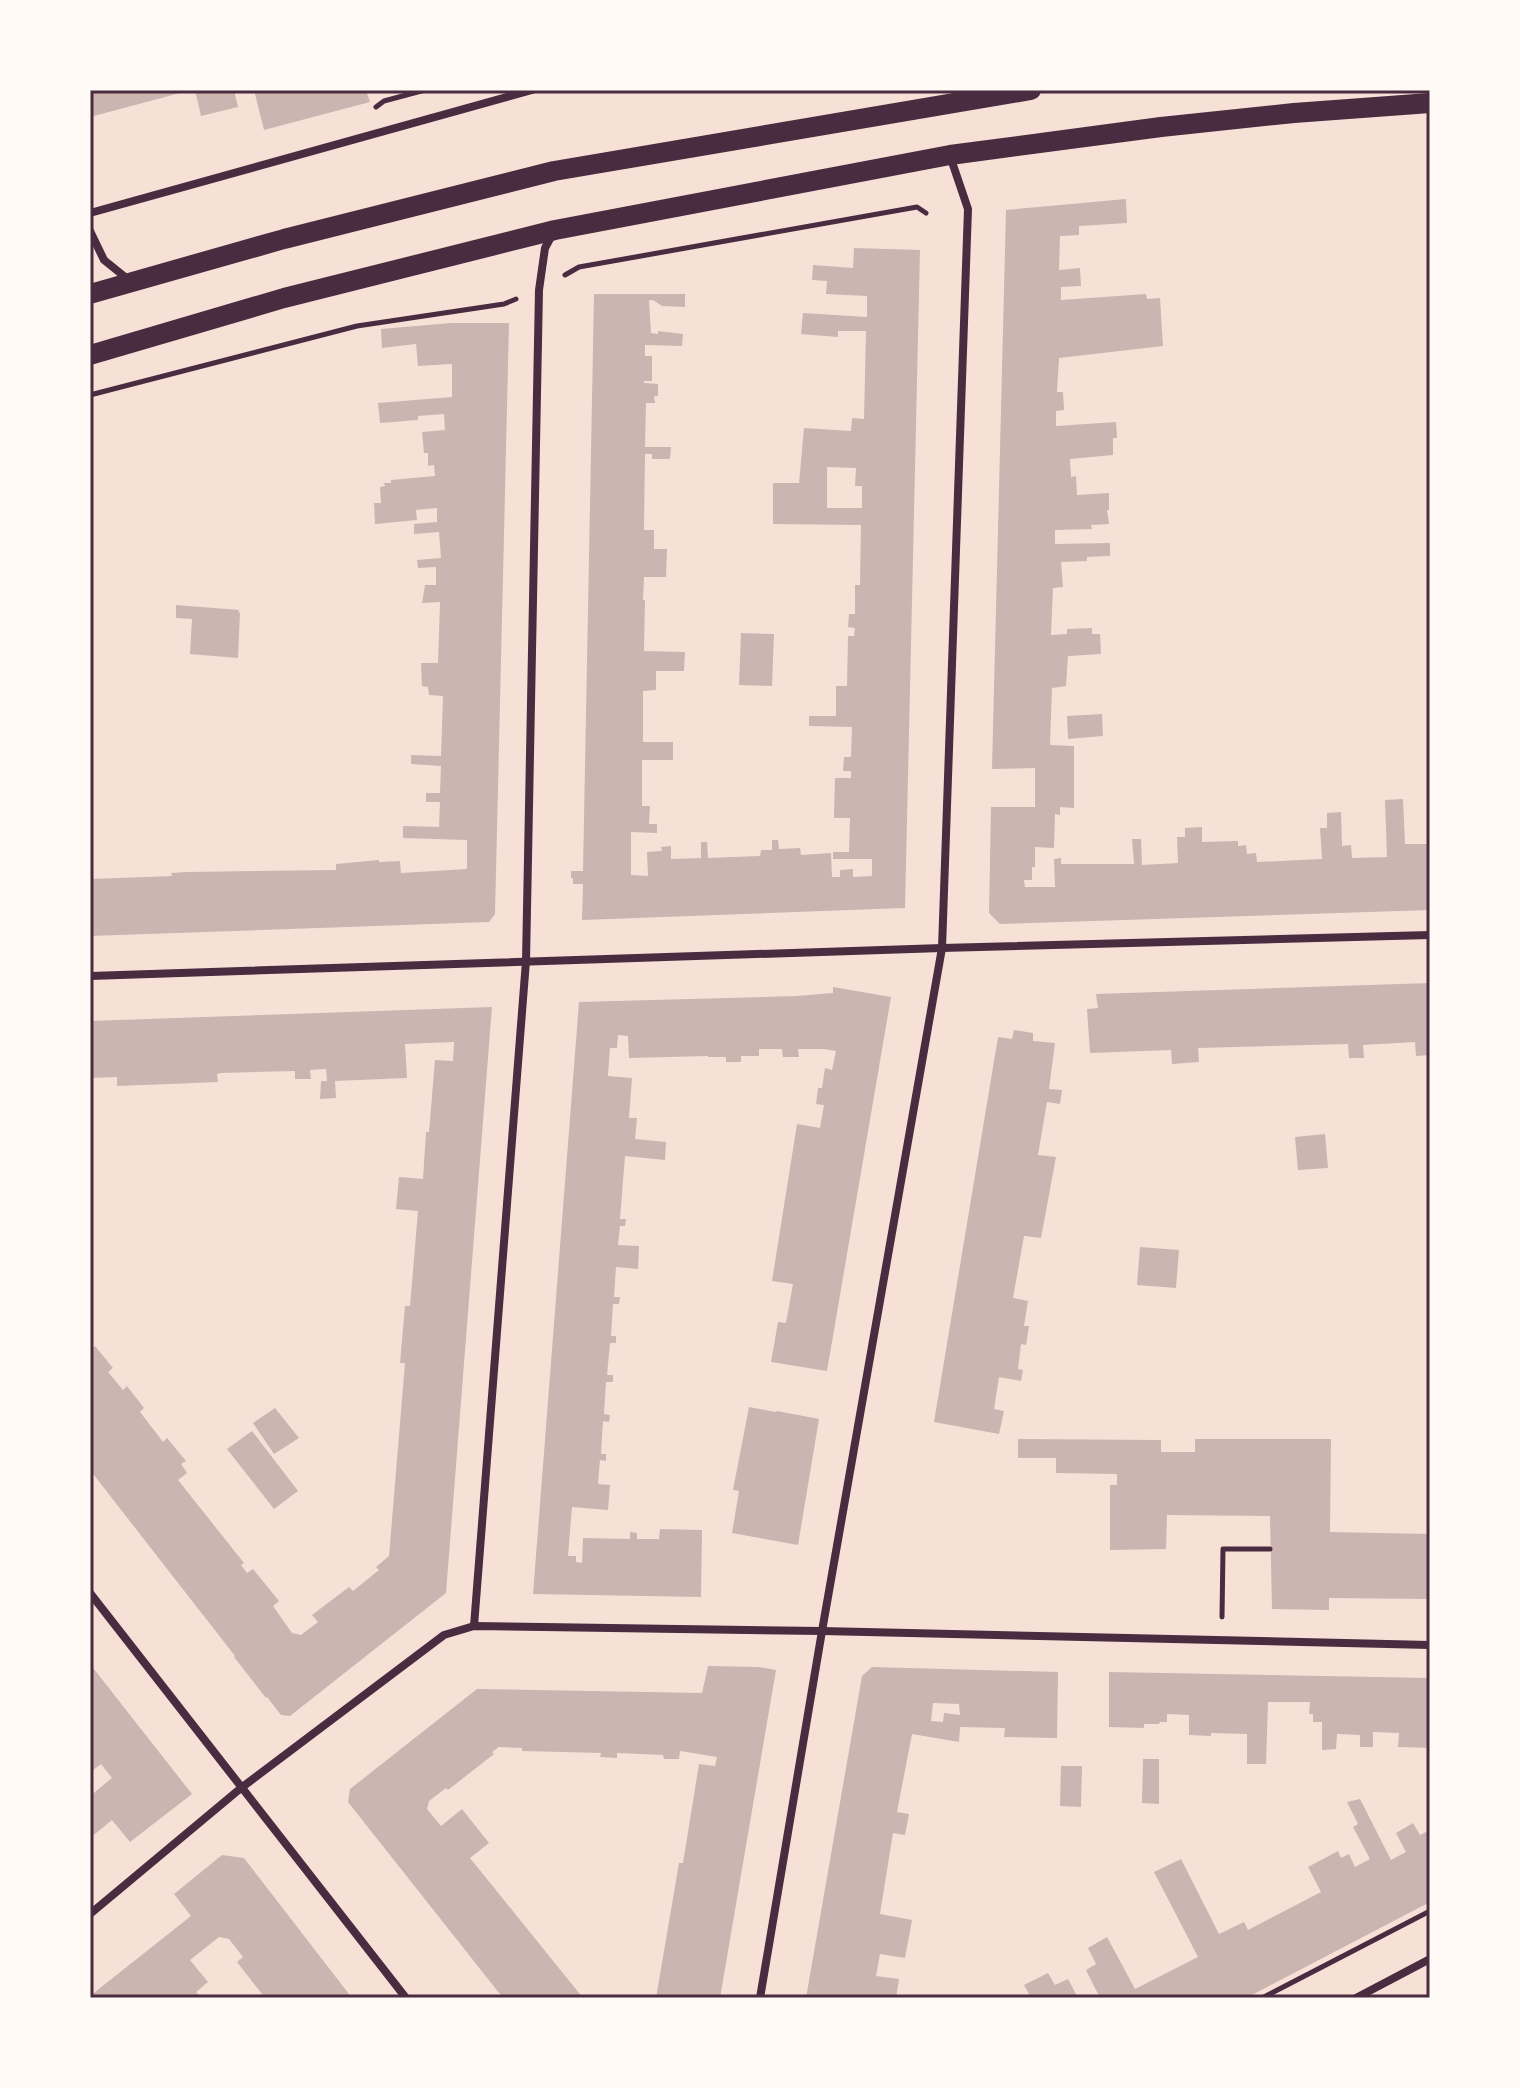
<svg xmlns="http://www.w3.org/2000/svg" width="1520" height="2088" font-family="'Source Sans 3',sans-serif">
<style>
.building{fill:#ccb4b1;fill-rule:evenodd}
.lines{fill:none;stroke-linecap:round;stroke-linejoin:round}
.path{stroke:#4a2c40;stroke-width:5}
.minor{stroke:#4a2c40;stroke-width:8}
.primary{stroke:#4a2c40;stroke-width:20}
.neatline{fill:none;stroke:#4a2c40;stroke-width:3}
</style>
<rect width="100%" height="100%" fill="#f7e1d7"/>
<!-- building -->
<g class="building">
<path d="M90,90H179L180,93L90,117Z"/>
<path d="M195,90H234L238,107L201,116Z"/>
<path d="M254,90H366L370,102L264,130Z"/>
<path d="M1126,199L1127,223L1079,226V235L1060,236L1059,270L1080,268L1081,286L1061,287V300L1146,294L1147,299L1160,298L1163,346L1059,358L1057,392H1063L1064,410L1056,411V426L1116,422L1117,438H1113V455L1070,459L1071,477L1076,476L1077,495L1109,493V510H1107L1109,524L1091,525L1092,529L1055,530V544L1110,543V556L1087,557V561L1061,562L1063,587L1053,588L1051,635L1067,634V629L1092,628V634H1100L1101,654L1068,656L1066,686L1052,688L1050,745L1074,746V808L1060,807V815L1055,814L1054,848L1035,847V867H1032V880H1024L1025,887H1055L1054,859L1061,858V864H1134L1132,839H1141L1142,865L1178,863L1177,837H1185V828L1202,827V842L1238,841V846L1246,845L1247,854L1256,853L1257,862L1322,859L1320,828H1327V813L1341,812L1342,846L1351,845L1352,858L1387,857L1385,800L1403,799L1405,844H1430V910L1000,924L989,913L991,807H1035V768L992,769L1006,210Z"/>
<path d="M854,248L920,250L905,908L582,920L583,884H573V878H571V871H583L594,294H685V307L662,306L653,300H649L651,333L658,334V331L683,334L682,346L645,345V356H652V381H644V383L658,384V396H654L655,403H646L645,447H671L670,459H652V454H645L644,530H654V549H667L666,577H644L643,600H645L644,651L685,652L684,671H656V690L643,691V742H673V760H642V806H650L649,824H657V833L631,832V875L648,876L647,852L662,851L661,847L671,846V859L701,858V842H707L708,858L760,856L761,850H772V840H778L779,849L800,848L801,855L831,853L832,877H840V870L853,869V877L872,876V859H833V852H849L850,818H834L835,778H851V771H843L844,757H851L852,727L809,726V716H836V686H847L848,636H854L855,628L848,627L849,614H855V585H860L861,525L773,524V483H799L804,428L851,431L852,418L864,419L866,331H838V337L801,334L803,313L867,317V296L826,294L827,281L812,280L813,265L853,268ZM827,467L856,468L855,486H862V508H827Z"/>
<path d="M451,323H509L495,914L489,922L90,936V879L172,876L171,873L188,872L336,870V864L379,860V862L400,861L401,873L467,869V840L403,838V826L439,827L440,802H426V793H440L441,766L411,764V755L441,756L443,696L429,695L428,687L422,686L421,663H438L440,602L422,603L425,585H436V567L418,568L417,560L441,558L439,532L414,534V524L437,522V508L416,510L417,520L375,524L374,503H381L380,487L385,486L384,483H391V480L435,476L434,465L428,466V453H424L422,432L445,430L444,414L418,416V420L380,423L378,403L452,397V364L418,366L416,344L382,348L381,329Z"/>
<path d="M176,605L239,610L238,613L240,612L238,658L190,654L192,619L176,618Z"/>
<path d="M741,633L774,634L772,686L739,685Z"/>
<path d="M1102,714L1103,736L1068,739L1067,716Z"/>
<path d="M1430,983V1055L1416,1056L1415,1042L1363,1045L1364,1058H1349L1348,1044L1198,1048L1199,1062L1172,1064L1171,1050L1090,1053L1087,1009L1098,1008L1096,994Z"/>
<path d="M833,987L891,997L827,1371L771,1362L778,1322L786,1323L793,1284L772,1281L797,1124L820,1128L824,1105L816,1104L818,1088H822L825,1068L832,1070L836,1051L823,1049H798L799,1057H783L782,1049H759V1056H741V1062H726V1057H708V1056L629,1058L628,1036L618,1035L617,1048H610L608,1076L632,1078L629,1118H637L635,1139L666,1142L665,1160L625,1156L620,1219H626L625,1226H620L618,1245L639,1246L638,1269L616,1267L614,1297H620L619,1304H613L611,1336H616V1343H610L607,1375H613V1382H606L604,1414L610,1415L609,1422L603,1421L601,1454H606V1461L600,1460L598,1484L610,1485L608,1510L572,1507L568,1556H576V1562L582,1563L583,1538L630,1539V1532L637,1533V1539H659L660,1529L702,1530L701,1597L533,1594L579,1002L797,996L833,993Z"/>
<path d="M492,1007L446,1593L290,1716L281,1715L267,1697L266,1698L234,1657L235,1656L90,1470V1351L95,1346L113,1368L108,1372L123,1390L127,1386L144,1408L140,1412L163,1442L167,1438L186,1461L181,1464L187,1473L178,1480L244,1563L241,1565L247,1573L253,1569L279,1601L273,1606L292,1633L301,1635L318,1622L312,1615L349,1587L353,1591L379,1570L376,1567L389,1556L405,1363H400L405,1306H410L418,1211L396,1209L399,1177L423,1179L426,1132H429L435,1060L453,1061L454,1042L405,1044L407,1078L335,1081L336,1098L320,1099L321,1081H327L326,1069L310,1070L311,1079H295V1071L221,1073L217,1074L218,1082L169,1084L117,1086V1077L90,1078V1021Z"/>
<path d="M1014,1030L1033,1033V1041L1055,1043L1049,1089L1062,1090L1060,1104L1047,1102L1038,1155L1056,1157L1041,1238L1024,1236L1013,1298L1028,1301L1024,1326H1029L1026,1345L1021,1344L1018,1369L1023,1370L1021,1381L999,1377L994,1409L1004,1411L999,1434L934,1422L998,1037L1012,1039Z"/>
<path d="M1325,1134L1328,1168L1298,1170L1295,1137Z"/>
<path d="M1140,1247L1179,1250L1176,1288L1137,1285Z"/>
<path d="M749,1407L776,1412L777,1411L819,1419L798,1545L732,1533L739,1491L733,1490Z"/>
<path d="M275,1408L299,1438L274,1454L253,1423Z"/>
<path d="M252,1431L298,1491L274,1509L227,1449Z"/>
<path d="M1018,1439L1161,1440V1452H1195V1439H1331L1330,1532L1430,1534V1599L1329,1598V1610L1272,1609L1270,1516L1167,1515L1166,1549L1110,1550V1485H1117V1474L1056,1473V1458H1018Z"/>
<path d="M90,1664L192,1794L130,1842L112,1820L90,1838V1796L112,1778L101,1764L93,1770L90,1766Z"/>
<path d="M708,1666L759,1667L776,1670L720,1998H656L679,1863H683L699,1764L715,1766L717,1757L680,1751L679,1759H664L663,1755L617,1753V1758L600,1757L601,1753L522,1751V1748L499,1747L492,1752L494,1754L448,1790L446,1788L429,1801L427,1809L441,1826L462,1809L489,1843L470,1858L583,1998H503L348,1802L350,1789L477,1689L702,1693Z"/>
<path d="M872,1667L1058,1672L1057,1738L1004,1737L1005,1728L960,1727L959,1742L912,1734L897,1812L909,1814L905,1835L893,1833L880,1914L912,1920L905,1958L880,1954L876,1976L899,1979L896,1998H806L862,1676ZM933,1703L959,1704L960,1715L944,1713L943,1722L931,1721Z"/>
<path d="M1109,1672L1430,1678V1748L1398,1747L1399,1733L1373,1732V1747H1360V1735L1337,1734L1336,1749L1322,1750V1722H1313V1714H1309L1310,1702H1268L1266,1764H1247V1734L1211,1733V1736L1189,1735V1715L1167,1714V1722H1160L1159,1724H1144V1728L1109,1727Z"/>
<path d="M1143,1759H1159V1804L1142,1803Z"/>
<path d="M1061,1766H1082L1081,1807L1060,1806Z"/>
<path d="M1360,1799L1391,1860L1406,1852L1396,1833L1413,1823L1420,1835L1430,1830V1902L1246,1998H1100L1086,1970L1096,1964L1088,1948L1107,1937L1135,1989L1198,1957L1154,1872L1181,1859L1219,1934L1244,1922L1248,1930L1321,1892L1308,1867L1338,1851L1341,1858L1349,1854L1355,1867L1370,1859L1353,1827L1358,1824L1347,1802Z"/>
<path d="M222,1855L244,1858L352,1998H265L237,1962L243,1957L229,1939L219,1937L190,1960L208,1982L196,1992L201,1998H90V1996L191,1916L174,1894Z"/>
<path d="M1048,1973L1055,1985L1068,1979L1078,1998H1031L1024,1985Z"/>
</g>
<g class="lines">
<!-- path -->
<g class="path">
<path d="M376,107L384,101L425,90"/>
<path d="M565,275L579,267L917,207L926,213"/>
<path d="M90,395L357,326L504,304L516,299"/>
<path d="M1222,1617L1223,1549H1270"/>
<path d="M1262,1998L1430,1911"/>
</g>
<!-- minor -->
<g class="minor">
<path d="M90,213L532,90"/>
<path d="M90,231L104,260L130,281"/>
<path d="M90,976L942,948L1430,935"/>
<path d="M90,1593L406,1998"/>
<path d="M474,1626L526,961L539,290L545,248L552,235"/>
<path d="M90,1914L241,1788L444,1635L474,1626L822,1631L1430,1645"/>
<path d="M760,1998L822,1631L942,948L968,209L950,156"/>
<path d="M1356,1998L1430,1959"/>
</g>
<!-- primary -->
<g class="primary">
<path d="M90,294L284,239L554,171L1031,90"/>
<path d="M90,355L284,298L555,230L950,155L1161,127L1294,113L1430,103"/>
</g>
</g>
<!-- border -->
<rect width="1520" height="2088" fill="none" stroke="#fffaf5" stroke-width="184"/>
<rect x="92" y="92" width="1336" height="1904" class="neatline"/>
</svg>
